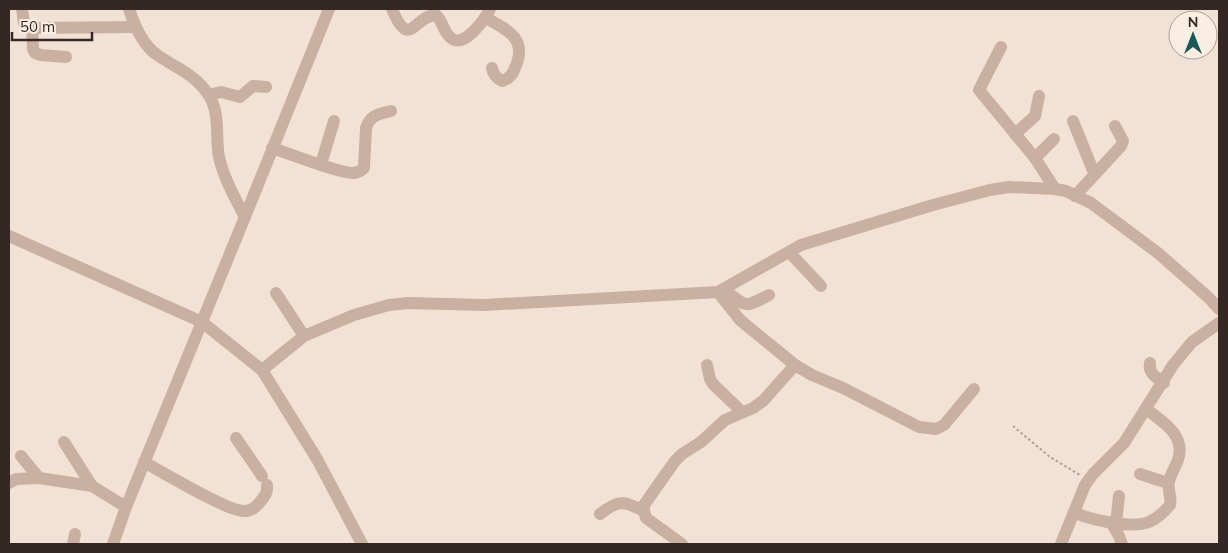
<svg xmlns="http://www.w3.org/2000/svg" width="1228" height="553" font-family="Mulish,sans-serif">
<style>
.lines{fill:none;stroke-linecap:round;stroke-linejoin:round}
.path{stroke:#b69a8b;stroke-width:2;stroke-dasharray:2.5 2.5;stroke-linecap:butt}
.minor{stroke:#cab0a1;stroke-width:12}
</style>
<rect width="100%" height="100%" fill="#f2e2d6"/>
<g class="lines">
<!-- path -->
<path class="path" d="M1013,426L1050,457L1080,475"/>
<!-- minor -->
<g class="minor">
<path d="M22,9L24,23L32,28L135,27"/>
<path d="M129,9C134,24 143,45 156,54C175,68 194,73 208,94C221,113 215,136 219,157C224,179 235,198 245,217"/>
<path d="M392,9C410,52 414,15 436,15C443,21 443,32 451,38C464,49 485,19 490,9"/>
<path d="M486,18C508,30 528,39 515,68C513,74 509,79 502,81C496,78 493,74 492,68"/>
<path d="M32,28L33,49L35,53L41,55L66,57"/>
<path d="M1001,47L979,90L1035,158L1055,189"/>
<path d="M209,95L221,92L240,97L253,86L266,87"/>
<path d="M1073,121L1094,173"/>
<path d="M1015,134L1035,116L1039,96"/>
<path d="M272,148C288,153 341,174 354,173C359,172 361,171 364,168L366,128C370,115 379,114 391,111"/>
<path d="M1035,158L1054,139"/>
<path d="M321,164L334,121"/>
<path d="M1075,196L1121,146L1123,141L1115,126"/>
<path d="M9,236L202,322L262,370L317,459L362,544"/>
<path d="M789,252L821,286"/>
<path d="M724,289C746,307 743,309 769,295"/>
<path d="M718,292L740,320L795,365L812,375L843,388L919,427L936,429L944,425L974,389"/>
<path d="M276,293L304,336"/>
<path d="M1150,363C1148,373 1156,377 1164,383"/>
<path d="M707,365L710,379L713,384L742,412"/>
<path d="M262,370L304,336L354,315L389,305L408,303L484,305L718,292L801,245L933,205L990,190L1009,187L1055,189L1066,191L1091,203L1158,253L1208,297L1219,309"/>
<path d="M236,438L262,476"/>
<path d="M64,442L92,486"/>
<path d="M21,456L39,478"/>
<path d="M144,462C162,472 229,512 244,511C252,511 256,507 260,502C265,496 268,492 267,485"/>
<path d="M1140,474L1168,483"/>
<path d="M9,483L16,479L39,478L92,486L126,507"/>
<path d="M1075,513C1092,520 1131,529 1149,522C1156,519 1165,511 1170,505C1172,497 1167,490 1169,482C1170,475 1175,468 1178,460C1186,435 1163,422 1146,409"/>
<path d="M600,514C619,499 623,501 644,511"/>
<path d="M1111,522L1119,536L1122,544"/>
<path d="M1116,523L1119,496"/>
<path d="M73,544L75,534"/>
<path d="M113,544L126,507L238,234L329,9"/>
<path d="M682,544L646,518L644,511V505L675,461L682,454L701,442L725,420L753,408L763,401L795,365"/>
<path d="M1061,544L1085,485L1093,474L1124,443L1173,365L1192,342L1219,323"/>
</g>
</g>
<!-- border -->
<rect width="1228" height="553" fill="none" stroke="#342824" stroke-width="20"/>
<!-- north arrow -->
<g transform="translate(1193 35)"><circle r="24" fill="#faede2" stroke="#ab9e96"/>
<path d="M0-4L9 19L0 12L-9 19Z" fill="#185856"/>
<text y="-8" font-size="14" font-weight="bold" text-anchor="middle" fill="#342824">N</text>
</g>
<!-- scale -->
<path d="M12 32v8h80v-8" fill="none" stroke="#342824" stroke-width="2.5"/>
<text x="20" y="32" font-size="15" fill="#342824" stroke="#faede2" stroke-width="4" paint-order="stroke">50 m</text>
</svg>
